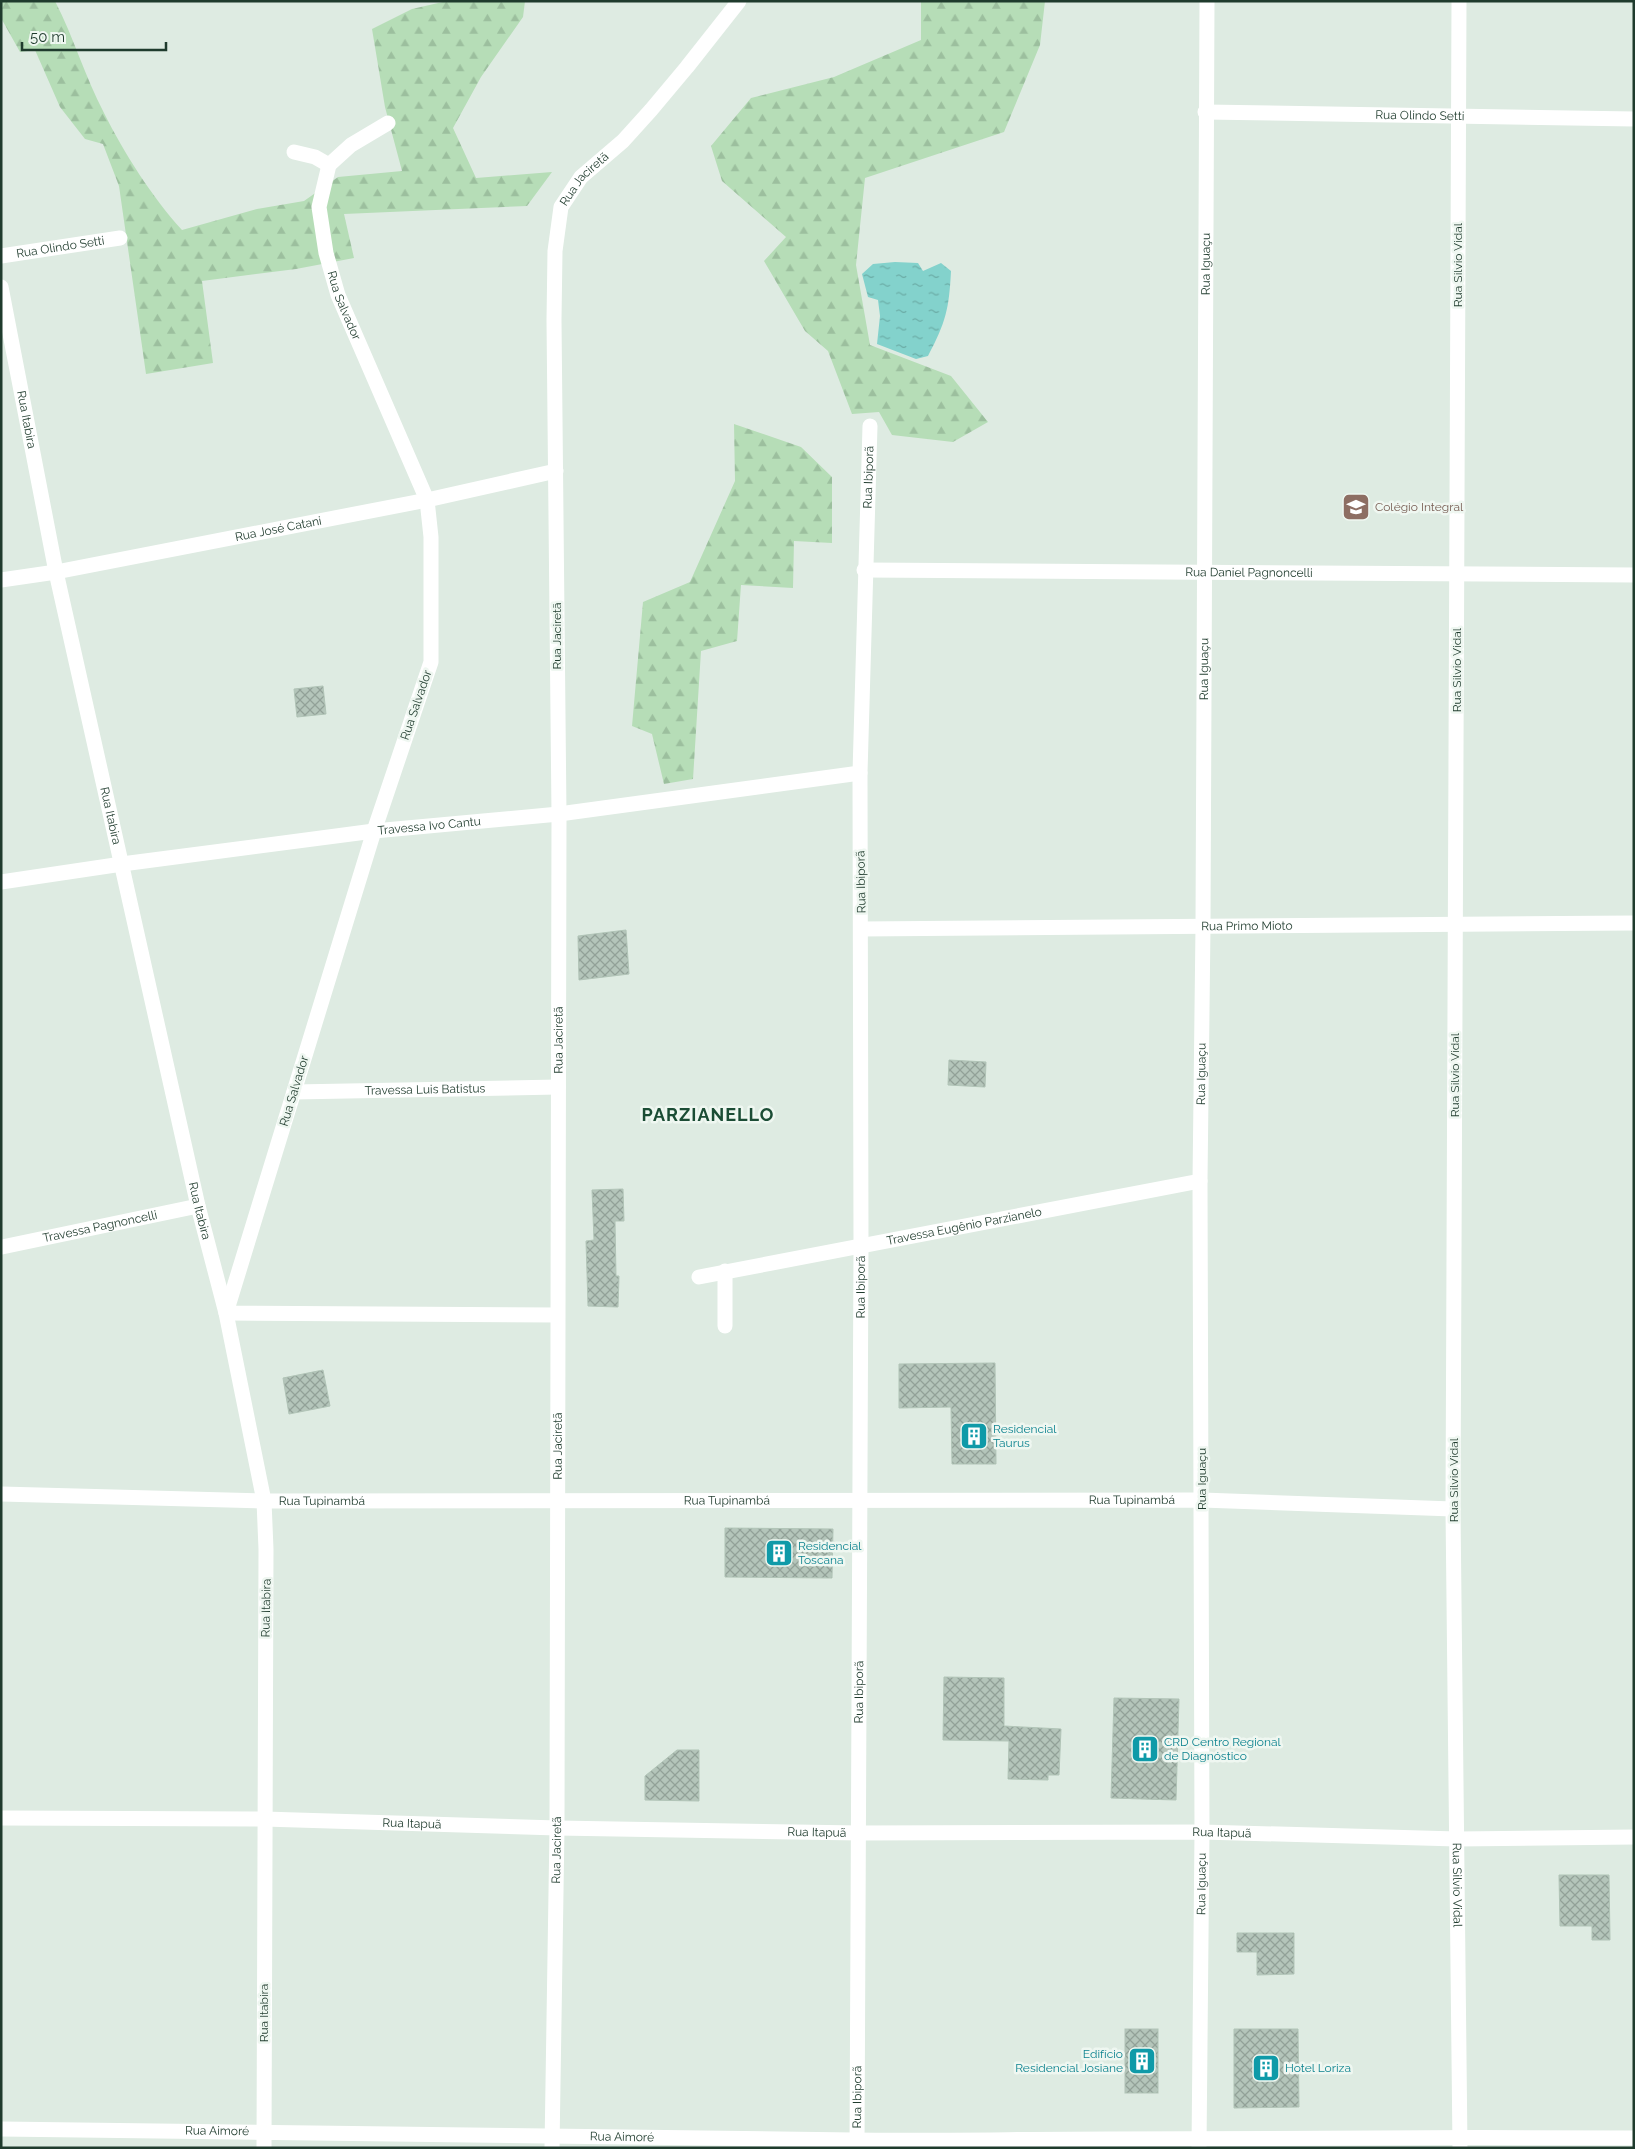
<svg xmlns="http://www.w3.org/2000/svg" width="1635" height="2149" font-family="Raleway,sans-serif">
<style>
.forest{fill:url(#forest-firs)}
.water{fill:url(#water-ripples)}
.building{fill:url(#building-cross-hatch);stroke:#b1c4b7}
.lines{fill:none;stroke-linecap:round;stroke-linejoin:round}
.minor{stroke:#fff;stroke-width:15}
.tertiary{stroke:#fff;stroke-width:15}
.labels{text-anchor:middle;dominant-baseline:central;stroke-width:5;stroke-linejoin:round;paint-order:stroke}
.street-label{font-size:12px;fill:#1f3b2d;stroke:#eff7f1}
.education-label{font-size:12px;fill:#785e54;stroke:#eff7f1;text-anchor:start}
.culture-label{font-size:12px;fill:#0d838f;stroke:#eff7f1;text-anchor:start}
.district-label{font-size:18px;font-weight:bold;letter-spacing:1px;fill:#1b4d35;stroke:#eff7f1}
</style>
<defs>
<pattern id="forest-firs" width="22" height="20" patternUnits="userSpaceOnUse" patternTransform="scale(1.25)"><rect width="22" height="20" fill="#b6ddb7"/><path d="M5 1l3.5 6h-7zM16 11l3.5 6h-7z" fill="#9cbf9e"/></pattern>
<pattern id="water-ripples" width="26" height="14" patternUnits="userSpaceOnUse" patternTransform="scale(1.25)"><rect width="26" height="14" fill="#83d2cc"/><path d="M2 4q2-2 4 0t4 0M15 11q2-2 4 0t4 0" fill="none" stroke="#6baca6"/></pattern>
<pattern id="building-cross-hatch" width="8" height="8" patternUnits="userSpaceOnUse" patternTransform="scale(1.25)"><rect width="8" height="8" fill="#b4c5ba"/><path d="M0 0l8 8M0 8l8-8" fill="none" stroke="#92a198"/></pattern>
</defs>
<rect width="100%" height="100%" fill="#deebe2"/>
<!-- forest -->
<g class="forest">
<path d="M1,1H55C74,38 85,77 104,113C124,153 152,197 182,230L257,209L304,201L338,177L402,171L385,107L372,29L412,9L447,1H525L523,17L481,77L453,128L476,178L552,172L527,206L344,214L354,258L296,269L202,281L213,363L146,374L119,186L103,144L85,139L60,107L35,50L20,52L1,18Z"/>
<path d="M921,1H1045L1040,45L1004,132L865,178L856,265L870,345L951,376L988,422L953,442L892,435L879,412L852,414L828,351L805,331L764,261L786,237L722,181L711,146L751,98L834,77L921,40Z"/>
<path d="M734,424L801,447L832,477V543L794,541L793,588L741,585L737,641L701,651L693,779L664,784L652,734L632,726L643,602L690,582L735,481Z"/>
</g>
<!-- water -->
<path class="water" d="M895,262L918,263L923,271L941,263L951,271C949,309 946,322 928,356L916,359L877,344L880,316L878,300L868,297L862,274L873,264Z"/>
<!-- building -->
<g class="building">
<path d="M323,686L326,714L297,717L294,689Z"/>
<path d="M626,930L629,974L579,980L578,936Z"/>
<path d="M949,1060L986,1062L985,1087L948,1085Z"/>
<path d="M623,1189L624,1221H615L616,1276H619L618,1307L588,1306L586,1241L594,1240L592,1190Z"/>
<path d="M995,1363L996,1464H952L951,1407L899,1408V1364Z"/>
<path d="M323,1370L330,1406L289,1414L283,1378Z"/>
<path d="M725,1528L833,1529L832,1578L725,1577Z"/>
<path d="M944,1677L1004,1678V1726L1061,1729L1059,1775H1048V1780L1008,1779L1009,1741L943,1740Z"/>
<path d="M1114,1698L1179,1699L1176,1800L1111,1798Z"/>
<path d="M677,1750H699V1801L645,1800V1776Z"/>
<path d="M1559,1875H1609L1610,1940H1592V1926H1560Z"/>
<path d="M1237,1933H1294V1974L1257,1975V1952H1237Z"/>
<rect x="1125" y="2029" width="33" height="64"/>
<path d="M1234,2029H1298L1299,2107L1234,2108Z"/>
</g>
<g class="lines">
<!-- minor -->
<g class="minor">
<path id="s1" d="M1459,1L1453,1509L1460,2148"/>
<path id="s2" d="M1205,112L1634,119"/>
<path id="s3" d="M388,123L351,145L329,165L319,207L326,253L338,295L427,500L431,537V662L374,831L226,1313L557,1315"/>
<path d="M294,152L315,157L329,165"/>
<path id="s4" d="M1,256L120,238"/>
<path id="s5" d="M864,570L1634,575"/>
<path id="s6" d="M1,580L56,572L427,500L556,471"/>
<path id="s7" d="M1,882L122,864L374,831L559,814L860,773"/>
<path id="s8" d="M861,929L1634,923"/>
<path id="s9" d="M294,1092L558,1087"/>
<path id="s10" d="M2,1247L198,1206"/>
<path id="s11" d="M699,1277L1200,1181"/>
<path d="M725,1326V1271"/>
<path id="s12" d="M1,1494L264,1501L1202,1500L1453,1509"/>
<path id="s13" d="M1,1818L264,1819L557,1828L860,1833L1202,1832L1457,1839L1634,1837"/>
<path id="s14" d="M1,2129C286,2130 570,2137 854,2140C939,2141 1024,2139 1109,2139C1284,2138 1459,2137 1634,2138"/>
<path id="s15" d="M552,2148L557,1828L559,814L554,320L555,251L561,207L581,177L623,141L651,110L687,67L739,1"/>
<path id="s16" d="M857,2148L861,1246L860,773L870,426"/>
<path id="s17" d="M1199,2148L1202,1832L1200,1181L1203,926L1207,1"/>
</g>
<!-- tertiary -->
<path class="tertiary" id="s18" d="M1,287L56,572L198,1206L226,1313L264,1501L266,1549L264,2148"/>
</g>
<!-- icons -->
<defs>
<g id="school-square" transform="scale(1.4375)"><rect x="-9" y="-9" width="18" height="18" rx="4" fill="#8d6e63" stroke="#eff7f1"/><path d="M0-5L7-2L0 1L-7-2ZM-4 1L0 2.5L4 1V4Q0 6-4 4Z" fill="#fff"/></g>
<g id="building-square" transform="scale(1.4375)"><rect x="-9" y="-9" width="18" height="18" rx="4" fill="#0f9aa8" stroke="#eff7f1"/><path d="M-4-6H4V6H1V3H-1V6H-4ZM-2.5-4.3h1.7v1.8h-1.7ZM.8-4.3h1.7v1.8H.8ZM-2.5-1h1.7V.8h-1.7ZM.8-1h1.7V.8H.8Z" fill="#fff"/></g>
</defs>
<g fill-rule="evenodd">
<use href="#school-square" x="1356" y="507"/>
<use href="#building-square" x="974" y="1436"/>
<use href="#building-square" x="779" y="1553"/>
<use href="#building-square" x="1145" y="1749"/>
<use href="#building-square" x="1142" y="2061"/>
<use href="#building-square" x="1266" y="2068"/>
</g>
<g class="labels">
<!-- street labels -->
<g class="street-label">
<text stroke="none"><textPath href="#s2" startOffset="215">Rua Olindo Setti</textPath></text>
<text stroke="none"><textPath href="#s15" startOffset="1978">Rua Jaciretã</textPath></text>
<text stroke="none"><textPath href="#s4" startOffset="60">Rua Olindo Setti</textPath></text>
<text stroke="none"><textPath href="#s17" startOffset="1884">Rua Iguaçu</textPath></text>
<text transform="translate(1458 265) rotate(-90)">Rua Silvio Vidal</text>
<text stroke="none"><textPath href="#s3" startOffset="218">Rua Salvador</textPath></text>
<text stroke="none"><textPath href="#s18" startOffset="135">Rua Itabira</textPath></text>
<text stroke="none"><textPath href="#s16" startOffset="1671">Rua Ibiporã</textPath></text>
<text stroke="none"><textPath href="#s6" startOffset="282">Rua José Catani</textPath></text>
<text stroke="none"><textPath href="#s5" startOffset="385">Rua Daniel Pagnoncelli</textPath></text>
<text transform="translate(557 636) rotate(-90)">Rua Jaciretã</text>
<text stroke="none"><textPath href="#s17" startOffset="1479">Rua Iguaçu</textPath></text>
<text transform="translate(1457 670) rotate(-90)">Rua Silvio Vidal</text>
<text transform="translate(416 705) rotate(-71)">Rua Salvador</text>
<text stroke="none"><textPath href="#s18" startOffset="540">Rua Itabira</textPath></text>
<text stroke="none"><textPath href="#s7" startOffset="432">Travessa Ivo Cantu</textPath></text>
<text transform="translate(861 882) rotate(-91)">Rua Ibiporã</text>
<text stroke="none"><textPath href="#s8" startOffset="386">Rua Primo Mioto</textPath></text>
<text stroke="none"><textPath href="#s15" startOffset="1108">Rua Jaciretã</textPath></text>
<text stroke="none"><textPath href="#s17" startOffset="1074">Rua Iguaçu</textPath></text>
<text transform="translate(1455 1075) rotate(-90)">Rua Silvio Vidal</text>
<text stroke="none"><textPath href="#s9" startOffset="131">Travessa Luis Batistus</textPath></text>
<text transform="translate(294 1091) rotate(-73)">Rua Salvador</text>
<text stroke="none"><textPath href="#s18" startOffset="945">Rua Itabira</textPath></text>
<text stroke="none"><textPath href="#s10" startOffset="100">Travessa Pagnoncelli</textPath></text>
<text stroke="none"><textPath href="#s11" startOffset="270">Travessa Eugênio Parzianelo</textPath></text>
<text stroke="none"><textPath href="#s16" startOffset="861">Rua Ibiporã</textPath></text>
<text stroke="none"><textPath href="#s15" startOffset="702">Rua Jaciretã</textPath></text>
<text transform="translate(1202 1479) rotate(-90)">Rua Iguaçu</text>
<text transform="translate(1454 1480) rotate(-90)">Rua Silvio Vidal</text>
<text stroke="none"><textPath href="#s12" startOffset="726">Rua Tupinambá</textPath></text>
<text stroke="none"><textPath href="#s12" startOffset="321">Rua Tupinambá</textPath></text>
<text stroke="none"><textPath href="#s12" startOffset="1131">Rua Tupinambá</textPath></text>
<text transform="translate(266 1608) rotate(-89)">Rua Itabira</text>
<text stroke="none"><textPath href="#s16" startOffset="456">Rua Ibiporã</textPath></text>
<text stroke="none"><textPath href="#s13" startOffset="411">Rua Itapuã</textPath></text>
<text stroke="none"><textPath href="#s13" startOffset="816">Rua Itapuã</textPath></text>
<text stroke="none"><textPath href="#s13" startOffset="1221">Rua Itapuã</textPath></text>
<text stroke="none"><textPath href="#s15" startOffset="298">Rua Jaciretã</textPath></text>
<text stroke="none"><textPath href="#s17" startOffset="264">Rua Iguaçu</textPath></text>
<text stroke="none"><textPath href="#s1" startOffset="1884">Rua Silvio Vidal</textPath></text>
<text transform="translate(264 2013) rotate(-90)">Rua Itabira</text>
<text stroke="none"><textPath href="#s16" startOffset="51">Rua Ibiporã</textPath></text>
<text stroke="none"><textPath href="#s14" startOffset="216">Rua Aimoré</textPath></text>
<text stroke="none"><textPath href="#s14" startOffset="621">Rua Aimoré</textPath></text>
</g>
<!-- education labels -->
<g class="education-label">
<text x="1375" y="507">Colégio Integral</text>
</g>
<!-- culture labels -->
<g class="culture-label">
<text x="993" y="1429">Residencial<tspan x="993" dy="14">Taurus</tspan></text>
<text x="798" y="1546">Residencial<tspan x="798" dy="14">Toscana</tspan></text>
<text x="1164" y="1742">CRD Centro Regional<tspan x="1164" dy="14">de Diagnóstico</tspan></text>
<text x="1123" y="2054" text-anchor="end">Edifício<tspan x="1123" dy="14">Residencial Josiane</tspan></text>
<text x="1285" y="2068">Hotel Loriza</text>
</g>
<!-- district labels -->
<g class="district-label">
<text x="708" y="1114">PARZIANELLO</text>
</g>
</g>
<!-- border -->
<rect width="1635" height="2149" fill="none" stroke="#1f3b2d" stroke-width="5"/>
<!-- scale -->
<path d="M22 42v8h144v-8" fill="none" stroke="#1f3b2d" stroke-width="2.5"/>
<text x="30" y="42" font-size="15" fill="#1f3b2d" stroke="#eff7f1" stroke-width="4" paint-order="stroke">50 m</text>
</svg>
